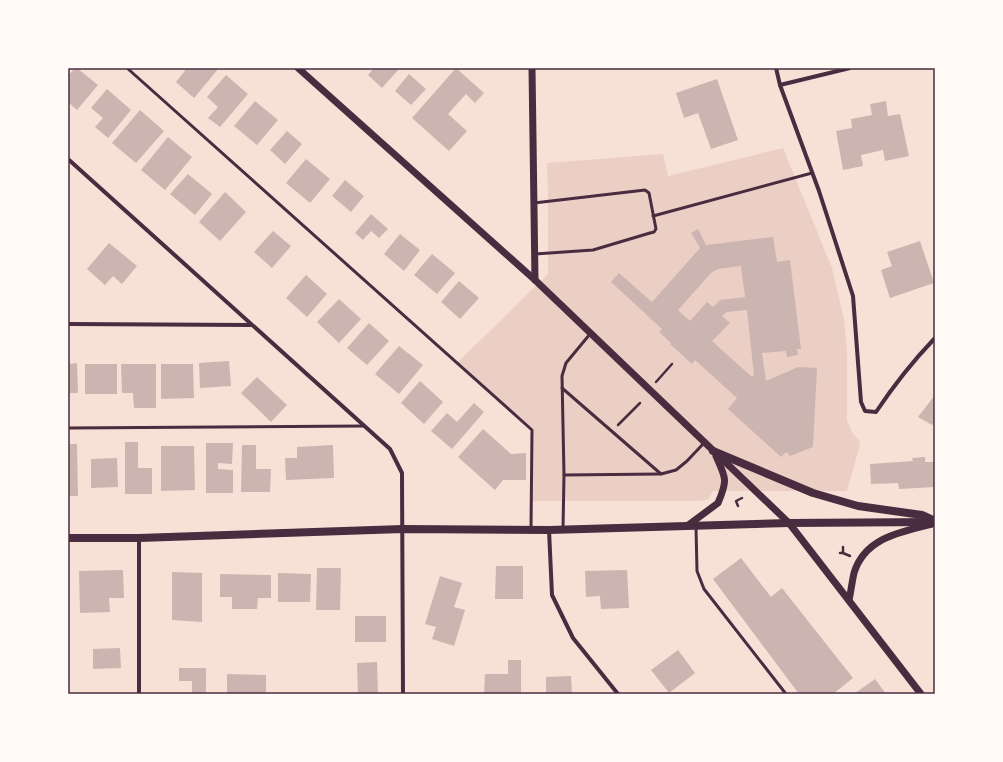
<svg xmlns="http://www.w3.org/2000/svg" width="1003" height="762" font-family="'Fira Sans Condensed',sans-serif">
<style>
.green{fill:#ebcfc5}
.building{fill:#ccb4b1;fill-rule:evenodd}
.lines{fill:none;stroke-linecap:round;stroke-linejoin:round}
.path{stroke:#4a2c40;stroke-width:2.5}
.service{stroke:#4a2c40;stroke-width:3}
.minor{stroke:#4a2c40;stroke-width:4}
.tertiary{stroke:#4a2c40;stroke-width:7}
.secondary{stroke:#4a2c40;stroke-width:8}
.neatline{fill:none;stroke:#4a2c40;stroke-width:1.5}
</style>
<rect width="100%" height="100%" fill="#f7e1d7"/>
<!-- green -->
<path class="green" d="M783,148L832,268L837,289L844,320L847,351V420L852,432L859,441L860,445L847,491H713L708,500L690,501H531L532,430L457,363L548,274V193L547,163L663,154L668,176Z"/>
<!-- building -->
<g class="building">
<path d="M75,68H77L98,85L77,110L68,102V76Z"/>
<path d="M187,68H219L194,98L176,82Z"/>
<path d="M374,68H398L399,69L382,88L368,75Z"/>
<path d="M456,68L484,93L475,103L466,94L448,114L467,131L449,151L412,118Z"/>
<path d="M409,74L426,89L411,105L395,91Z"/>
<path d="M226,75L248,94L220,127L208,118L218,107L207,97Z"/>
<path d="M717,79L738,140L711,149L698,113L684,118L676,93Z"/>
<path d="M107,89L131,110L108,138L95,127L103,118L91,108Z"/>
<path d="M255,101L278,120L257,145L234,126Z"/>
<path d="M886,101L888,116L900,114L909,156L885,161L883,150L861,155L863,166L843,170L836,131L852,128L851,119L872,115L870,104Z"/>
<path d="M140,110L164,131L136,163L112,143Z"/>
<path d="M287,131L302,144L285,164L270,150Z"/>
<path d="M168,137L192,157L165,190L141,170Z"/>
<path d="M306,159L330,179L310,203L286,183Z"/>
<path d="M188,174L212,194L195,215L170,194Z"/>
<path d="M345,180L364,196L351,212L332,196Z"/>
<path d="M225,192L246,212L220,241L199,222Z"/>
<path d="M371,214L388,229L379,238L371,231L363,240L355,233Z"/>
<path d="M698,229L706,245L773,237L777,262L790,260L801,349H797L798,355L787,357L786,351L762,353L766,381L798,367L817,368L813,447L790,456L786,452L781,457L728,409L737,398L695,360L692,364L670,344L671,343L659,332L662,329L611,282L619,273L652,302L700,248L691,233ZM741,266L745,297L720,300L713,307L707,302L690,321L678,310L711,273L718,269ZM747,310L754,375L752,377L712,341L730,323L722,316L727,312Z"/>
<path d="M273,231L291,246L272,268L254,252Z"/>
<path d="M400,234L420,250L404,271L384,254Z"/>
<path d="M920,241L934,283L890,298L881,270L892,266L887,252Z"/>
<path d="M109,243L137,266L122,284L113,276L105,285L87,269Z"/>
<path d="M432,254L455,273L437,294L414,275Z"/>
<path d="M306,275L327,294L307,317L286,298Z"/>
<path d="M459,281L479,298L460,319L441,302Z"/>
<path d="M339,299L361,319L339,343L317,322Z"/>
<path d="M369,323L389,341L367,365L347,348Z"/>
<path d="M399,346L423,365L399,394L375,374Z"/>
<path d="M229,361L231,386L200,388L199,363Z"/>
<path d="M77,363L78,393H68V364Z"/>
<rect x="85" y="364" width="32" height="30"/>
<path d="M121,364H156V408H134L133,393H122Z"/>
<path d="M161,364H193L194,398L161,399Z"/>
<path d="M257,377L287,405L271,422L241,393Z"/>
<path d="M420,381L443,402L424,424L401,403Z"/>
<path d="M935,395V421L932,425L918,417Z"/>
<path d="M474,403L484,412L452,449L431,431L447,413L457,422Z"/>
<path d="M483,429L511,454L526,453V480H503L495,490L458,457Z"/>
<path d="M125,442H138V468H152V494H125Z"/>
<path d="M206,443H233L232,464L218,463V469L233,470V493H206Z"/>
<path d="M68,444H77L78,496H68Z"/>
<path d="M242,445H256V469H271L270,492H241Z"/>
<path d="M333,445L334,478L286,480L285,458H297V447Z"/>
<path d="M161,446H194L195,490L161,491Z"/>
<path d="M925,457V462H935V487L899,489L898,483L871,484L870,464L913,461L912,458Z"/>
<path d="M117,458L118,487L91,488V459Z"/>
<path d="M741,558L771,597L782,588L853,678L833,694H799L713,579Z"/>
<path d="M496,566H523V599H495Z"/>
<path d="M317,568H341L340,610H316Z"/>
<path d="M123,570L124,598H109L110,612L80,613L79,571Z"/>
<path d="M627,570L629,608L601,609L600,596L586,597L585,571Z"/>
<path d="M172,572L202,573V622L172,620Z"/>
<path d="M278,573L311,574L310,602H278Z"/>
<path d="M220,574L271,575V598H258L257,609H232V597H220Z"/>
<path d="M440,576L462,583L454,607L465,610L454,646L432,639L436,627L425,624Z"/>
<rect x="355" y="616" width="31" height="26"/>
<path d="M120,648L121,668L93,669V649Z"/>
<path d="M678,650L695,673L669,693L651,670Z"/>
<path d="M508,660H521V694H484L485,674H508Z"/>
<path d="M377,662L378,694H358L357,663Z"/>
<path d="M179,668H206V694H192V681H179Z"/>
<path d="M227,674L266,675V694H227Z"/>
<path d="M571,676L572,694H546V677Z"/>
<path d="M875,679L886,694H854Z"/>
</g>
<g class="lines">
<!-- path -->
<g class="path">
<path d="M656,382L672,364"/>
<path d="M618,425L640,403"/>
<path d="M738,506L736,501L742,498"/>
<path d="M840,553H843V547"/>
<path d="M843,553L850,556"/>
</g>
<!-- service -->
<g class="service">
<path d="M127,68L532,430L531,529"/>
<path d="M534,203L645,190L649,193L656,229L654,232L650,233L593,250L535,254"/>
<path d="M653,216L812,173"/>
<path d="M562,388L661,474L676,470L687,461L704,443"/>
<path d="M68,428L363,426"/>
<path d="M564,475L660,474"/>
<path d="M696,527L697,571L704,589L786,694"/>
<path d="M563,529L564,475L562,376L566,363L590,334"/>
</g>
<!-- minor -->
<g class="minor">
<path d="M776,68L780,85L819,191L853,296L861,402L865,411L876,412C894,385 913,361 935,338"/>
<path d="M780,85L850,68"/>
<path d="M68,159L390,449L402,473L403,694"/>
<path d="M68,324L251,325"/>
<path d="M549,530L552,595L573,638L618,694"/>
<path d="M139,694V538"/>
</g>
<!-- tertiary -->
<g class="tertiary">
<path d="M298,68L535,280L789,523L921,694"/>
<path d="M532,68L535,280"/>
<path d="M687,526L718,503C728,480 726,478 716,456"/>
<path d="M849,600C851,591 852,582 854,573C865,537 902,532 932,524"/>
</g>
<!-- secondary -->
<g class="secondary">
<path d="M713,451L813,493L858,506L922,515L935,521"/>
<path d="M68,538H139L403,529L549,530L789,523L935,522"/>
</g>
</g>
<!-- border -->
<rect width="1003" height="762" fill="none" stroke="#fffaf5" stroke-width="138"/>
<rect x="69" y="69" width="865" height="624" class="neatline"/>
</svg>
